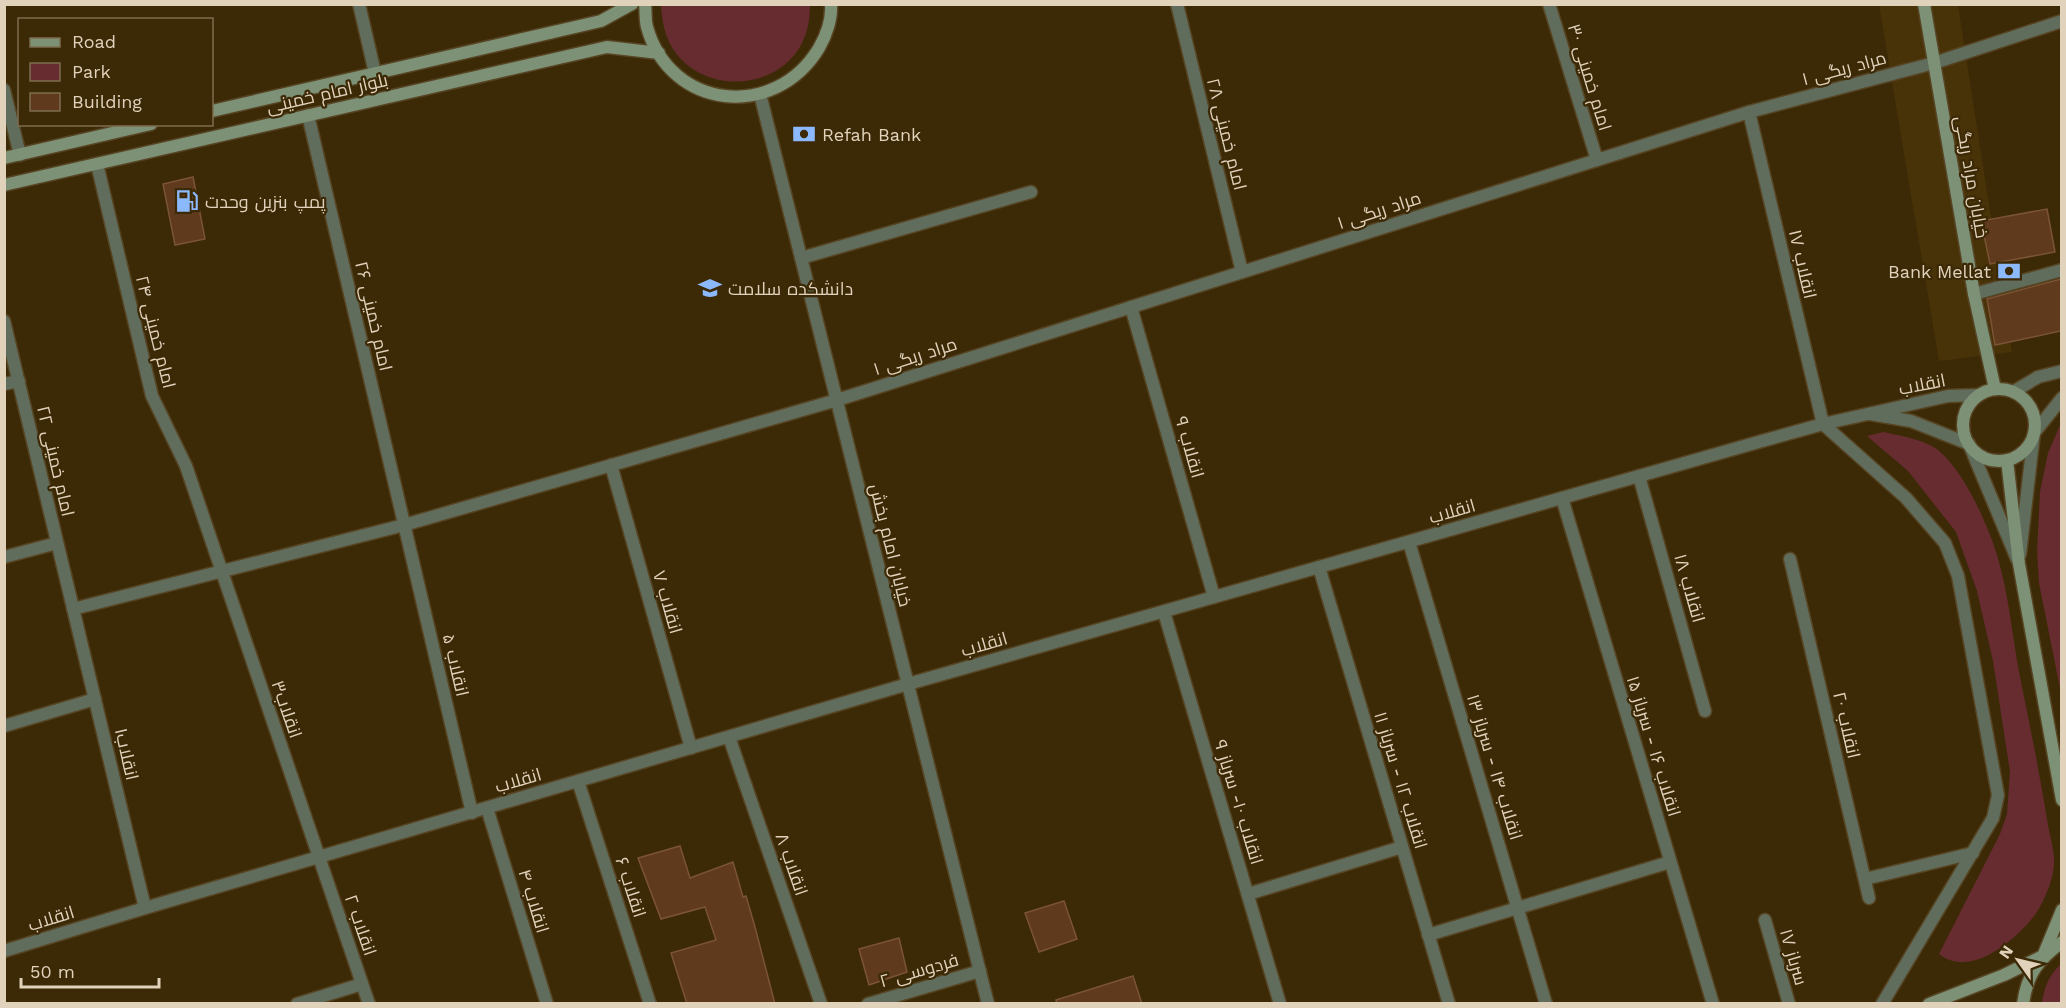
<svg xmlns="http://www.w3.org/2000/svg" width="2066" height="1008" font-family="'Work Sans',Cairo,sans-serif">
<style>
.built{fill:#483208}
.green{fill:#672c30}
.building{fill:#603a1c;stroke:#7b5335;stroke-width:1.5}
.lines{fill:none;stroke-linecap:round;stroke-linejoin:round}
.minor-casing{stroke:#564423;stroke-width:15}
.tertiary-casing{stroke:#564423;stroke-width:15}
.secondary-casing{stroke:#564423;stroke-width:15}
.minor{stroke:#606d5c;stroke-width:12}
.tertiary{stroke:#606d5c;stroke-width:12}
.secondary{stroke:#7c9176;stroke-width:12}
.labels{text-anchor:middle;dominant-baseline:central;stroke-width:4.5;stroke-linejoin:round;paint-order:stroke}
.street-label{font-size:18px;fill:#e1d2bc;stroke:#3c2906}
.poi-label{font-size:18px;fill:#e1d2bc;stroke:#3c2906;text-anchor:start}
</style>
<rect width="100%" height="100%" fill="#3c2906"/>
<!-- built -->
<path class="built" d="M1879,5H1958L2012,352L1939,361Z"/>
<!-- green -->
<g class="green">
<path d="M661,5H810C810,18 808,32 801,45C775,92 702,94 673,49C664,35 662,20 661,5Z"/>
<path d="M2061,423H2062L2061,693L2039,583L2037,552L2040,492L2048,453Z"/>
<path d="M1883,432C1898,435 1926,440 1938,450C1961,469 1979,507 1990,535C2008,580 2011,630 2020,677C2030,726 2040,775 2048,825C2050,837 2055,852 2054,865C2053,880 2045,899 2037,912C2019,938 1971,980 1939,954L2000,834L2007,814L2010,772L1993,661L1977,591L1956,532L1908,471L1867,436Z"/>
<path d="M2061,964V1003H2042C2044,987 2049,975 2061,964Z"/>
</g>
<!-- building -->
<g class="building">
<path d="M193,177L205,239L175,245L163,184Z"/>
<path d="M2047,209L2055,252L1990,264L1981,221Z"/>
<path d="M2061,279V331L1995,345L1987,299Z"/>
<path d="M680,846L690,878L733,862L743,897L746,896L755,927L775,1004H687L671,953L716,940L705,907L661,919L638,858Z"/>
<path d="M1064,901L1077,939L1039,952L1025,913Z"/>
<path d="M899,938L907,972L869,985L859,949Z"/>
<path d="M1133,976L1142,1004H1057L1056,1000Z"/>
</g>
<g class="lines">
<!-- minor casing -->
<g class="minor-casing">
<g id="minor">
<path d="M359,4L375,73"/>
<path d="M1177,4L1242,272"/>
<path d="M1549,4L1597,160"/>
<path d="M4,90L20,155"/>
<path d="M1749,112L1823,424"/>
<path d="M308,115L472,813"/>
<path d="M97,164L152,396L186,466L369,1004"/>
<path d="M801,258L1031,192"/>
<path d="M1974,294L2062,270"/>
<path d="M1131,307L1214,597"/>
<path d="M4,321L145,908"/>
<path d="M4,384L19,381"/>
<path d="M1870,414L1911,421L1969,444L2017,559"/>
<path d="M611,465L691,748"/>
<path d="M1639,476L1705,711"/>
<path d="M1562,498L1713,1004"/>
<path d="M1409,542L1546,1004"/>
<path d="M2020,554L2034,433L2062,398"/>
<path d="M4,557L57,543"/>
<path d="M1790,559L1869,898"/>
<path d="M1319,567L1449,1004"/>
<path d="M73,609L404,525L837,400L1749,112L1934,63L2062,21"/>
<path d="M1164,612L1280,1004"/>
<path d="M4,726L95,699"/>
<path d="M729,737L821,1004"/>
<path d="M578,781L650,1004"/>
<path d="M487,808L547,1004"/>
<path d="M1865,879L1973,853"/>
<path d="M1248,894L1402,847"/>
<path d="M1765,920L1789,1004"/>
<path d="M1428,935L1670,862"/>
<path d="M297,1004L362,984"/>
<path d="M868,1004L980,971"/>
</g>
</g>
<!-- tertiary casing -->
<g class="tertiary-casing">
<g id="tertiary">
<path d="M760,94L988,1004"/>
<path d="M2013,392L2038,377L2062,371"/>
<path d="M1823,424L1906,498L1945,543L1958,576L1998,795L1993,818L1882,1004"/>
<path d="M4,951L145,908L908,684L1762,441L1823,424L1948,396L1979,395"/>
</g>
</g>
<!-- secondary casing -->
<g class="secondary-casing">
<g id="secondary">
<path d="M645,4C646,12 645,20 647,27C670,110 775,121 819,48C826,36 832,19 831,4"/>
<path d="M1924,4L1974,294L1995,389"/>
<path d="M212,111L601,21L632,4"/>
<path d="M4,158L151,124"/>
<path d="M4,185L607,47L659,53"/>
<circle cx="1999" cy="425" r="36"/>
<path d="M2007,460L2019,564L2062,800"/>
<path d="M1929,1004L2004,975L2043,956L2062,910"/>
<path d="M2023,1004C2027,974 2038,960 2062,942"/>
</g>
</g>
<!-- minor -->
<use href="#minor" class="minor"/>
<!-- tertiary -->
<use href="#tertiary" class="tertiary"/>
<!-- secondary -->
<use href="#secondary" class="secondary"/>
</g>
<!-- icons -->
<defs>
<g id="bank-bare" transform="scale(1.8)"><path d="M-6-4H6V4H-6ZM0-2.3a2.3 2.3 0 1 0 0 4.6a2.3 2.3 0 1 0 0-4.6Z" fill="#8cb9fc" stroke="#3c2906" stroke-width="2.5" paint-order="stroke"/></g>
<g id="fuel-bare" transform="scale(1.8)"><path d="M-5.5-6h7V0h2V4h1.3V-2.5L3-4.5l.8-.8L6-3V5H2.5V1h-1V6h-7ZM-4.2-4.7v3.2H.2V-4.7Z" fill="#8cb9fc" stroke="#3c2906" stroke-width="2.5" paint-order="stroke"/></g>
<g id="university-bare" transform="scale(1.8)"><path d="M0-5L7-2L0 1L-7-2ZM-4 1L0 2.5L4 1V4Q0 6-4 4Z" fill="#8cb9fc" stroke="#3c2906" stroke-width="2.5" paint-order="stroke"/></g>
</defs>
<g fill-rule="evenodd">
<use href="#bank-bare" x="804" y="134"/>
<use href="#fuel-bare" x="187" y="201"/>
<use href="#bank-bare" x="2009" y="271"/>
<use href="#university-bare" x="710" y="288"/>
</g>
<g class="labels">
<!-- street labels -->
<g class="street-label">
<text transform="translate(1844 68) rotate(-15)">مراد ریگی ۱</text>
<text transform="translate(1590 77) rotate(73)">امام خمینی ۳۰</text>
<text transform="translate(327 93) rotate(-13)">بلوار امام خمینی</text>
<text transform="translate(1227 134) rotate(76)">امام خمینی ۲۸</text>
<text transform="translate(1972 177) rotate(80)">خیابان مراد ریگی</text>
<text transform="translate(1379 210) rotate(-18)">مراد ریگی ۱</text>
<text transform="translate(1803 264) rotate(77)">انقلاب ۱۷</text>
<text transform="translate(374 316) rotate(77)">امام خمینی ۲۶</text>
<text transform="translate(156 332) rotate(76)">امام خمینی ۲۴</text>
<text transform="translate(915 356) rotate(-18)">مراد ریگی ۱</text>
<text transform="translate(1922 384) rotate(-11)">انقلاب</text>
<text transform="translate(1190 447) rotate(74)">انقلاب ۹</text>
<text transform="translate(56 461) rotate(77)">امام خمینی ۲۲</text>
<text transform="translate(1452 511) rotate(-16)">انقلاب</text>
<text transform="translate(891 545) rotate(76)">خیابان امام بخش</text>
<text transform="translate(1690 588) rotate(74)">انقلاب ۱۸</text>
<text transform="translate(668 602) rotate(74)">انقلاب ۷</text>
<text transform="translate(984 644) rotate(-16)">انقلاب</text>
<text transform="translate(456 665) rotate(77)">انقلاب ۵</text>
<text transform="translate(287 709) rotate(71)">انقلاب۳</text>
<text transform="translate(1847 725) rotate(77)">انقلاب ۲۰</text>
<text transform="translate(1654 746) rotate(73)">انقلاب ۱۶ - سرباز ۱۵</text>
<text transform="translate(127 754) rotate(77)">انقلاب۱</text>
<text transform="translate(1495 767) rotate(73)">انقلاب ۱۴ - سرباز ۱۳</text>
<text transform="translate(518 780) rotate(-16)">انقلاب</text>
<text transform="translate(1401 780) rotate(73)">انقلاب ۱۲ - سرباز ۱۱</text>
<text transform="translate(1239 802) rotate(73)">انقلاب ۱۰- سرباز ۹</text>
<text transform="translate(792 864) rotate(71)">انقلاب ۸</text>
<text transform="translate(631 887) rotate(72)">انقلاب ۶</text>
<text transform="translate(534 901) rotate(73)">انقلاب ۴</text>
<text transform="translate(51 918) rotate(-17)">انقلاب</text>
<text transform="translate(361 925) rotate(71)">انقلاب ۲</text>
<text transform="translate(1794 957) rotate(74)">سرباز ۱۷</text>
<text transform="translate(919 970) rotate(-16)">فردوسی ۲</text>
</g>
<!-- poi labels -->
<g class="poi-label">
<text x="822" y="134">Refah Bank</text>
<text x="205" y="201">پمپ بنزین وحدت</text>
<text x="1991" y="271" text-anchor="end">Bank Mellat</text>
<text x="728" y="288">دانشکده سلامت</text>
</g>
</g>
<!-- border -->
<rect width="2066" height="1008" fill="none" stroke="#e1d2bc" stroke-width="12"/>
<!-- legend -->
<rect x="18" y="18" width="195" height="108" fill="#3c2906" stroke="#7e6d4f" stroke-width="1.5"/>
<rect x="30" y="38" width="30" height="9" fill="#7c9176" stroke="#7e6d4f" stroke-width="1.5"/>
<text x="72" y="48" font-size="18" fill="#e1d2bc">Road</text>
<rect x="30" y="63" width="30" height="18" fill="#672c30" stroke="#7e6d4f" stroke-width="1.5"/>
<text x="72" y="78" font-size="18" fill="#e1d2bc">Park</text>
<rect x="30" y="93" width="30" height="18" fill="#603a1c" stroke="#7e6d4f" stroke-width="1.5"/>
<text x="72" y="108" font-size="18" fill="#e1d2bc">Building</text>
<!-- north arrow -->
<g transform="translate(2018 960) rotate(304)" stroke="#3c2906" stroke-width="4.5" paint-order="stroke">
<path d="M0-4.5L10 22L0 15L-10 22Z" fill="#e1d2bc"/>
<text y="-9" font-size="16" font-weight="bold" text-anchor="middle" fill="#e1d2bc">N</text>
</g>
<!-- scale -->
<path d="M21 978v9h138v-9" fill="none" stroke="#e1d2bc" stroke-width="3"/>
<text x="30" y="978" font-size="18" fill="#e1d2bc" stroke="#3c2906" stroke-width="4.5" paint-order="stroke">50 m</text>
</svg>
